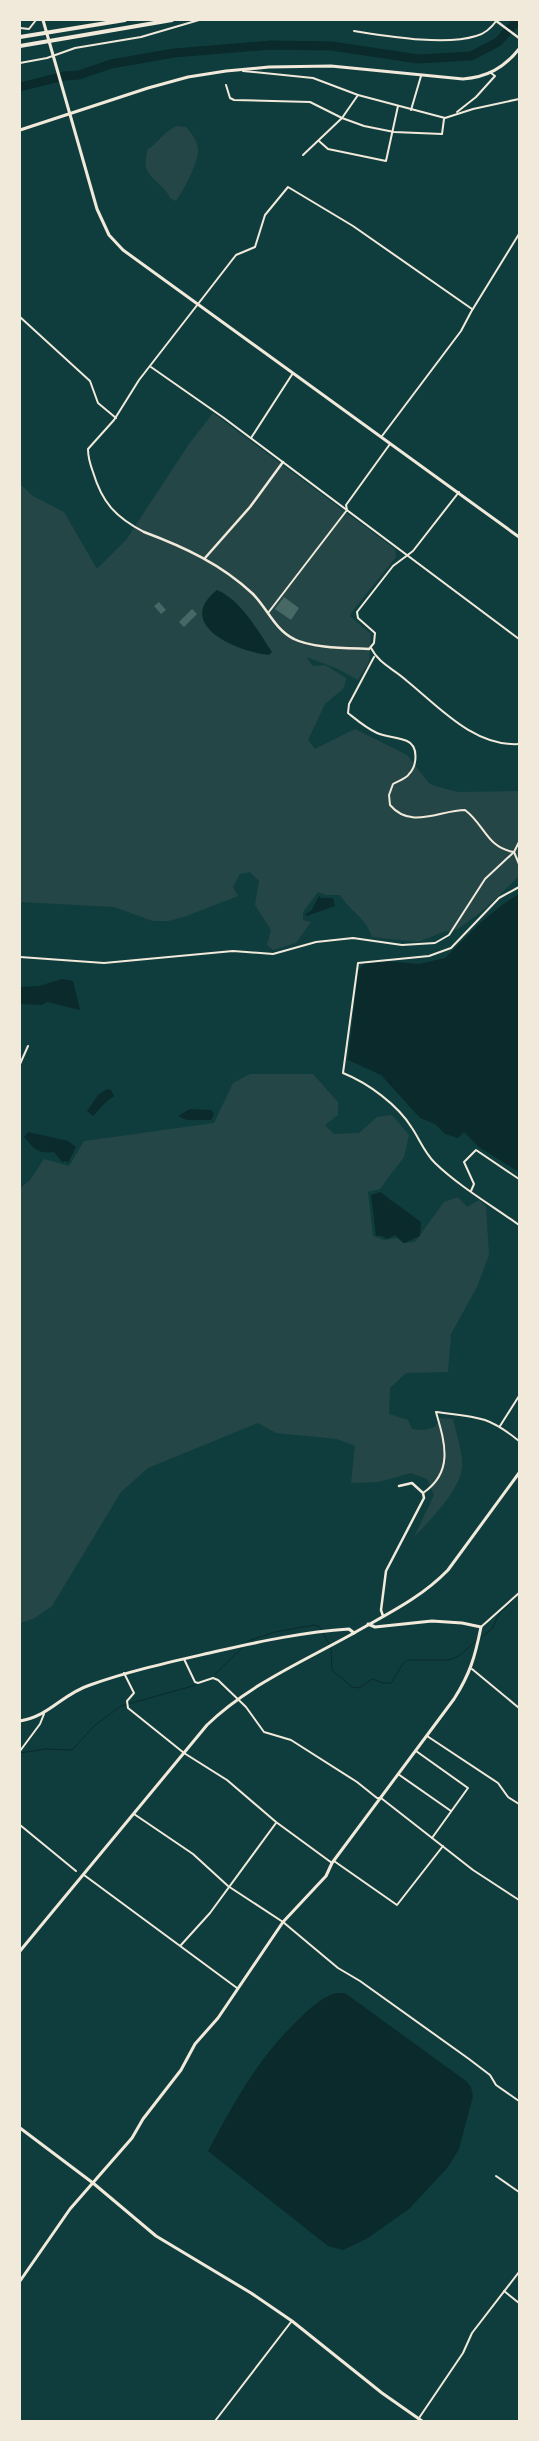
<svg xmlns="http://www.w3.org/2000/svg" width="539" height="2441" font-family="Commissioner,sans-serif">
<style>
.green{fill:#244646}
.water{fill:#0a2a2b}
.lines{fill:none;stroke-linecap:round;stroke-linejoin:round}
.stream{stroke:#0a2a2b;stroke-width:1}
.river{stroke:#0a2a2b;stroke-width:9}
.building{fill:#486865}
.minor{stroke:#f1e9da;stroke-width:2}
.tertiary{stroke:#f1e9da;stroke-width:2.5}
.secondary{stroke:#f1e9da;stroke-width:3}
.primary{stroke:#f1e9da;stroke-width:3}
.trunk{stroke:#f1e9da;stroke-width:4}
</style>
<rect width="100%" height="100%" fill="#0f3d3e"/>
<!-- green -->
<g class="green">
<path d="M177,126L186,127C192,134 198,141 198,151C198,163 183,192 176,201L170,198C165,185 147,178 146,166C145,161 147,155 147,150C158,143 164,131 177,126Z"/>
<path d="M213,413L395,549L396,557L351,613L350,616L371,634L369,662L358,680L336,668L306,657L313,666L325,665L346,678L344,688L325,704L308,740L315,749L355,729L407,755L429,783L435,786L458,792L519,791V876L485,909L458,929L443,932L418,942L372,937C367,919 349,910 340,895H326L318,892L303,912V920L311,922L296,943L273,950L267,945L271,930L255,905L259,881L250,872L240,874L233,887L238,896L184,917L168,921H153L114,907L20,902V484L33,496L64,512L97,569L126,540L189,444Z"/>
<path d="M250,1074H313L338,1102V1115L325,1125L334,1134L359,1133L377,1117L392,1115L409,1135L404,1157L380,1189L368,1192L373,1236L384,1240L397,1238L403,1243L415,1242L444,1202L458,1197L467,1207L479,1200L486,1206L489,1255L477,1287L451,1334L448,1372L406,1373L390,1388L389,1414L408,1420L412,1429L424,1430L435,1427L440,1418L453,1419C456,1433 463,1452 462,1466C461,1490 430,1520 414,1537L434,1495L427,1479L411,1473L379,1482L351,1483L355,1446L337,1439L276,1433L258,1423L148,1468L121,1492L52,1606L33,1619L20,1623V1188L30,1180L44,1159L69,1166L84,1141L214,1123L233,1083Z"/>
</g>
<!-- water -->
<g class="water">
<path d="M217,590C241,600 258,631 272,652L269,655C238,652 173,625 217,590Z"/>
<path d="M519,894V1172L479,1147L464,1132L458,1138L445,1134L435,1124L420,1118L381,1075L348,1060L358,971L364,963L386,961L419,964L445,958L480,923L502,905Z"/>
<path d="M319,896L321,898H333L335,906L307,916L305,914L311,911Z"/>
<path d="M62,979L73,981L80,1010L47,1002L42,1005L20,1004V987L39,986Z"/>
<path d="M107,1089L111,1090L114,1096L106,1102L93,1116L87,1111L98,1095Z"/>
<path d="M190,1109L211,1110L214,1114L211,1120H187L178,1116Z"/>
<path d="M28,1132L68,1141L76,1147L68,1163L66,1161L62,1162L54,1152C38,1154 34,1149 24,1137Z"/>
<path d="M380,1192L421,1222L420,1236L404,1243L395,1235L387,1239L382,1236H376L371,1195Z"/>
<path d="M336,1993H345L466,2081L471,2087L473,2096L459,2149L448,2167L409,2209L368,2238L343,2250L328,2246L208,2151C235,2101 257,2059 299,2019C310,2008 322,1997 336,1993Z"/>
</g>
<g class="lines">
<!-- stream -->
<g class="stream">
<path d="M480,1638L492,1629L499,1614L517,1596"/>
<path d="M248,1641L275,1632L314,1625L320,1627L329,1644"/>
<path d="M331,1648L332,1670L352,1687L359,1688L372,1679L383,1683H391L402,1665L407,1660H449L459,1656L477,1640"/>
<path d="M215,1674L242,1648"/>
<path d="M20,1753L46,1749L72,1750L94,1726L121,1706L196,1685"/>
</g>
<!-- river -->
<path class="river" d="M20,87L64,76L79,75L111,64L174,53L271,45L332,46L418,59L471,56L498,42L518,20"/>
</g>
<!-- building -->
<g class="building">
<path d="M284,597L299,608L291,620L275,609Z"/>
<path d="M159,602L166,610L161,614L154,606Z"/>
<path d="M192,609L197,614L184,627L179,622Z"/>
</g>
<g class="lines">
<!-- minor -->
<g class="minor">
<path d="M55,20H77"/>
<path d="M20,28L29,29L36,20"/>
<path d="M354,31C387,36 444,46 476,36C485,34 492,27 497,20"/>
<path d="M20,63L47,58L75,48L141,37L199,20"/>
<path d="M243,71L313,78L358,95L445,118L473,109L519,99"/>
<path d="M226,85L230,98L234,100L310,102L342,118L364,126L394,132L442,134L444,119"/>
<path d="M411,110L421,76"/>
<path d="M457,112L476,97L495,76L491,73"/>
<path d="M319,141L328,149L386,161L398,106"/>
<path d="M303,155L342,118L358,95"/>
<path d="M20,317L90,381L98,403L116,418"/>
<path d="M151,367L224,418L519,639"/>
<path d="M382,436L461,331L471,312L519,234"/>
<path d="M251,438L293,373"/>
<path d="M144,532C115,517 102,502 93,472C90,464 88,457 88,449L114,420L139,380L236,255L255,247L265,215L288,187L353,226L472,309"/>
<path d="M268,613L347,510L346,505L390,444"/>
<path d="M371,648C380,665 393,668 407,681C439,707 474,747 519,744"/>
<path d="M369,649L374,643L375,633L358,618L357,612L393,566L413,551L459,492"/>
<path d="M374,657L349,704L348,713C358,721 366,728 377,733C386,737 397,737 407,741C419,746 417,766 409,774C406,779 398,781 393,784L389,795L390,805C411,830 440,810 465,810C485,825 487,848 514,852L519,864"/>
<path d="M519,887L499,898L451,948L429,956L358,963L343,1073C368,1083 398,1105 412,1128C420,1140 424,1152 435,1163C460,1187 491,1205 519,1225"/>
<path d="M20,957L104,963L233,951L273,954L316,942L353,938L402,945L435,943L449,935L485,879L514,852L519,842"/>
<path d="M20,1064L28,1046"/>
<path d="M471,1191L474,1184L464,1162L476,1150L519,1179"/>
<path d="M500,1426L519,1396"/>
<path d="M423,1493C454,1472 445,1443 436,1412C476,1417 487,1415 519,1441"/>
<path d="M481,1627L519,1593"/>
<path d="M184,1659L195,1682L198,1683L213,1678L218,1680L246,1707L264,1732L291,1740L357,1782L377,1798H381L473,1870L519,1900"/>
<path d="M472,1669L519,1708"/>
<path d="M124,1673L134,1693L127,1701L128,1708L184,1753L227,1780L276,1822L332,1863"/>
<path d="M427,1736L498,1783L508,1797L519,1804"/>
<path d="M20,1751L40,1724L44,1714"/>
<path d="M416,1751L468,1788L432,1838"/>
<path d="M398,1774L451,1811"/>
<path d="M134,1814L193,1854L228,1886L283,1922L338,1968L360,1981L469,2059L490,2075L496,2085L519,2101"/>
<path d="M20,1825L76,1871"/>
<path d="M334,1861L397,1905L443,1846"/>
<path d="M84,1875L237,1988"/>
<path d="M181,1945L210,1913L276,1823"/>
<path d="M496,2176L519,2192"/>
<path d="M504,2291L519,2303"/>
<path d="M419,2418L463,2353L472,2333L519,2272"/>
<path d="M215,2421L291,2322"/>
</g>
<!-- tertiary -->
<g class="tertiary">
<path d="M495,20L519,38"/>
<path d="M144,532C184,547 221,564 253,594C267,608 275,630 294,639C311,648 349,648 369,649"/>
<path d="M205,558L250,507L283,462"/>
<path d="M383,1616L381,1610L386,1571L424,1498L423,1493L412,1483L399,1486"/>
</g>
<!-- secondary -->
<g class="secondary">
<path d="M20,130L148,88L188,77L226,71L269,67L331,66L463,79C487,77 504,68 519,49"/>
<path d="M20,1951L207,1725C248,1685 304,1661 354,1633"/>
<path d="M20,2281L70,2209L132,2138L143,2119L181,2070L195,2044L218,2018L283,1922L326,1876L332,1863L454,1699C470,1674 475,1657 481,1627L462,1623L432,1621L375,1627L368,1624"/>
</g>
<!-- primary -->
<g class="primary">
<path d="M43,20L97,209L109,235L123,250L519,537"/>
<path d="M20,1721C50,1716 62,1694 90,1685C132,1670 175,1661 218,1651C262,1641 304,1632 349,1629L354,1633C387,1614 421,1598 448,1570L519,1473"/>
<path d="M20,2128L93,2183L156,2236L251,2293L292,2321L382,2393L422,2421"/>
</g>
<!-- trunk -->
<g class="trunk">
<path d="M20,37L125,20"/>
<path d="M20,46L172,20"/>
</g>
</g>
<!-- border -->
<rect width="539" height="2441" fill="none" stroke="#f1e9da" stroke-width="42"/>
</svg>
